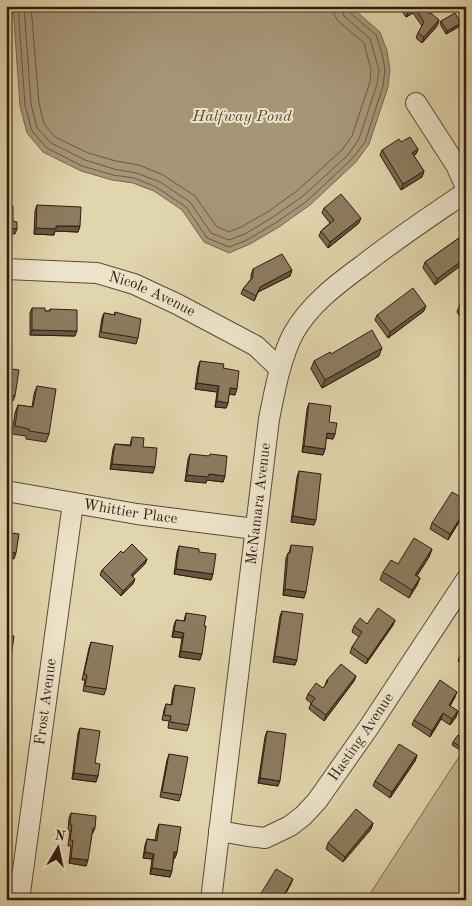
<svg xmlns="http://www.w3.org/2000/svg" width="472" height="906" font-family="'Old Standard TT',serif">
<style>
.green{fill:#c3b592;stroke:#7a6850}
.water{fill:#a69677;stroke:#78654d}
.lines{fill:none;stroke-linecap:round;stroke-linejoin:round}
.shore{stroke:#6c5842;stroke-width:1}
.minor-casing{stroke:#5e4a35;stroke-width:22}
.minor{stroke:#ece4ca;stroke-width:20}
.wall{fill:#796b53;stroke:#321b0d}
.shaded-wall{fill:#635743;stroke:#321b0d}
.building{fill:#8d7c60;stroke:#321b0d}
.labels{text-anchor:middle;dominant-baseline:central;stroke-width:4;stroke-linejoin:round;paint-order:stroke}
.street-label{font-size:15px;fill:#321b0d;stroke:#ece4ca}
.water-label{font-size:16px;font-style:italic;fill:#5b4632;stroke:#ece4ca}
</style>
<rect width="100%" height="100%" fill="#e1d5ad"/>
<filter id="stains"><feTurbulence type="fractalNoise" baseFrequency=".004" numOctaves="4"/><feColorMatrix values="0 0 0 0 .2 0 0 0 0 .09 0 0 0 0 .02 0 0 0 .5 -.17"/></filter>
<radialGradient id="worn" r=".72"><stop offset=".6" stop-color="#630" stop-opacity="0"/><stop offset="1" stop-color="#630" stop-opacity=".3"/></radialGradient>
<!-- green -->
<path class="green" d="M466,746V900H366Z"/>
<!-- water -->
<path class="water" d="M13,6H350L380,32L387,51L390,69L388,87L369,144L356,162L310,205L279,227L250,244L229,253L204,242L182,210L154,191L133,183L112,180L81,171L43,152L27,133L20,106Z"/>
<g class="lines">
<!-- shore -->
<g class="shore">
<path d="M18,6L25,105L32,131L47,148L82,166L113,175L134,178L156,187L186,207L207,238L229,247L247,240L277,222L307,201L352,159L365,142L383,86L385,69L382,53L376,35L349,12L347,6"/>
<path d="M24,6L31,104L37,128L51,143L85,160L114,169L136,173L160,182L190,202L211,233L229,240L245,234L273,217L303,196L348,155L359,139L377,84L379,70L370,39L344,16L341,6"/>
<path d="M31,6L39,103L44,124L55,137L88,153L116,161L139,165L163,175L195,196L216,226L229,232L241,227L269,211L298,190L342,150L352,136L370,82L371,70L364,43L338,21L334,14L333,6"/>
</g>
<!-- minor casing -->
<g class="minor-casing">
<g id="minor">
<path d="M416,103L456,165L466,187"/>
<path id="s1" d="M6,269L97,273L134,284L177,304L256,346L280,369"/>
<path id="s2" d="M6,491L137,514L255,529"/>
<path id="s3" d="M219,831L248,836L265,838L290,826L303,816L317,801L369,727L466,580"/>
<path id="s4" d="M19,900L73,503"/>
<path id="s5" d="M211,900L269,419C275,390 280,360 293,334C309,305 337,284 363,265C396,239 431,216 466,192"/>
</g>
</g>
<!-- minor -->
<use href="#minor" class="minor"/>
</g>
<!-- wall -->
<g class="wall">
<path d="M398,6H424L429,14L439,20L437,26L422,43L416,38L418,33L422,26L413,13L406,17Z"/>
<path d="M441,21L460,26L446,34L440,24Z"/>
<path d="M401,142L418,149L416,154L414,156L424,171L422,177L401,190L380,155L382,150Z"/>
<path d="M37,205L80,226L78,232L55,231L54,235L34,234L35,211Z"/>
<path d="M324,208L359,223L328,248L319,236L321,231L330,223L322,213Z"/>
<path d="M459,238L435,285L423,268L425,262Z"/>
<path d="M253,269L292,270L290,276L258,292L254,301L241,294L243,289L251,279V275Z"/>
<path d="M466,300V326L457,312L460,304Z"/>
<path d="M32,308L45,311H49L50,309L75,336L30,335V313Z"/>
<path d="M424,311L388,338L375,320L377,315Z"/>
<path d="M115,312L138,338L136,344L99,337L102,318L104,313L114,315Z"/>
<path d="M331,354L379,356L322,388L311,369L314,361Z"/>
<path d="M200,361L223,368L235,395L229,394L228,403L226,408L215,407L217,392L195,389L198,367Z"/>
<path d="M37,386L49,434L46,442L26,439V436L12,434L15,413L18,405L32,407L34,394Z"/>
<path d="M309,403L329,422L335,434L333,439L326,438L325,449L323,455L302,452L307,409Z"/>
<path d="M132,437L143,447L153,473L110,469L113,449L115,444L130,445Z"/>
<path d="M190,454L225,476L223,482L207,480L206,483L185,481L188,459Z"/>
<path d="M299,471L314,525L291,522L297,477Z"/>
<path d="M466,500V508L463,511L464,512L462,517L448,540L430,529L432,523Z"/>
<path d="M291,545L304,598L283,595L286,558L288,553H289Z"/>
<path d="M179,546L199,552L213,574L211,580L174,574L177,552Z"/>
<path d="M432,549L429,557L417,576L420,578L417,585L409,598L380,580L383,572L398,564Z"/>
<path d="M123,553L147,559L145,564L133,576V584L121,596L100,575L102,570Z"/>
<path d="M282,611L295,665L273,662L280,616Z"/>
<path d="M186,613L204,626L200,660L179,657L182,638L172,637L174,625L176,620L184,621Z"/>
<path d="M395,620L393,625L366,664L350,653L352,647L359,637L352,632L354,626Z"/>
<path d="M91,642L106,689L104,695L83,691L85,680H82L89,648Z"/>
<path d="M466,646V666L458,661L460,655Z"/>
<path d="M356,676L354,681L324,721L309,709L311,703L306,699L308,694L323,688L325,686V685L327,680Z"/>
<path d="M175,685L189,725L187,731L168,728L169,721L162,720L164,710L166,704L171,705L173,690Z"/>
<path d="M455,697L450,706L458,711L456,717L450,725L441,719L430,737L412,725L414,720Z"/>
<path d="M80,728L95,763L98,776L96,782L72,779L78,733Z"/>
<path d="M267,731L278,786L258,783L265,737Z"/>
<path d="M453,742H465L460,750L452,745Z"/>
<path d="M169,754L181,795L179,801L160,797L167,760Z"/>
<path d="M417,755L415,761L390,798L373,786L375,781Z"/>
<path d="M71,813L95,828L93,833H92L86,866L69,863L71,846H68L70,831L68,830L69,818Z"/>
<path d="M373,823L371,829L343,862L326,849L328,843Z"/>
<path d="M159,824L177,852L175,858H174L170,877L150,874L152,859L143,858L145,845L147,839L155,840L157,829Z"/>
</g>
<!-- shaded-wall -->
<g class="shaded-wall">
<path d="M415,8L413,13L406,17L408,12Z"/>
<path d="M439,20L437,26L422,43L424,37Z"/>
<path d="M461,23L460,26L446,34L447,31Z"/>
<path d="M418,149L416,154L410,158L412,153Z"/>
<path d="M424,171L422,177L401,190L403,184Z"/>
<path d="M361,218L359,223L328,248L330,242Z"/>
<path d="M56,226H80L78,232L55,231L54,235L34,234L36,228Z"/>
<path d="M6,227L17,229L15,234L6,233Z"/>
<path d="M466,258V262L435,285L437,279Z"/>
<path d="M292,270L290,276L258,292L254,301L260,287Z"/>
<path d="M426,306L424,311L388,338L390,332Z"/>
<path d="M32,330L77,331L75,336L30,335Z"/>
<path d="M382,348L379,356L322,388L325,380Z"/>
<path d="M197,383L219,386L217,392L195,389Z"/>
<path d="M230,388L237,389L235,395L228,394Z"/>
<path d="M6,395L15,396L13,401L6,400Z"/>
<path d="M217,401L228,403L226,408L215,407Z"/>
<path d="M327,433L335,434L333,439L325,438Z"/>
<path d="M304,446L325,449L323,455L302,452Z"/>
<path d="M112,464L155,467L153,473L110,469Z"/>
<path d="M209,474L225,476L223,482L207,480L206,483L185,481L187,475Z"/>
<path d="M464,512L462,517L448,540L450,534Z"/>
<path d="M293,516L316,520L314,525L291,522Z"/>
<path d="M432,549L429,557L412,583L415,575Z"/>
<path d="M6,552L16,553L14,559L6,558Z"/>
<path d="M147,559L145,564L129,580L131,575Z"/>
<path d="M176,569L213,574L211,580L174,574Z"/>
<path d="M420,578L417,585L409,598L412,590Z"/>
<path d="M135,579L133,584L121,596L123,591Z"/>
<path d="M285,589L306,592L304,598L283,595Z"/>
<path d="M395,620L393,625L366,664L368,659Z"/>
<path d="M174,631L184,633L182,638L172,637Z"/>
<path d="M181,651L202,654L200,660L179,657Z"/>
<path d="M275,656L297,660L295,665L273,662Z"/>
<path d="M356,676L354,681L324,721L326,715Z"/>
<path d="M457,692L455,697L447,711L449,705Z"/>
<path d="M458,711L456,717L450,725L452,719Z"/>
<path d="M443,713L441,719L430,737L432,731Z"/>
<path d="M417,755L415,761L390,798L392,792Z"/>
<path d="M74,773L98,776L96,782L72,779Z"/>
<path d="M260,778L280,781L278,786L258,783Z"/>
<path d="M373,823L371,829L343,862L345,857Z"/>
<path d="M145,852L154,854L152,859L143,858Z"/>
<path d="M174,852H177L175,858H172Z"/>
<path d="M71,858L88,860L86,866L69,863Z"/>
<path d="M152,868L172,871L170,877L150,874Z"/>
<path d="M293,879L291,884L282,900H281Z"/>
</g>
<!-- building -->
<g class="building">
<path d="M404,6H424L429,14L431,13L439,20L424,37L418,33L424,22L415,8L408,12Z"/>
<path d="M455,13L461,23L447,31L441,21Z"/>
<path d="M410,137L418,149L412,153L424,171L403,184L382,150L399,139L401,142Z"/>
<path d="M341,194L361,218L330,242L321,231L334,220L324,208Z"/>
<path d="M6,205L13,206V221L17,222V229L6,227Z"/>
<path d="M37,205L81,207L80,226H56V229L36,228Z"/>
<path d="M459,238L466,247V258L437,279L425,262Z"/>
<path d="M282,254L292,270L260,287L256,296L243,289L253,277V269Z"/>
<path d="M413,288L426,306L390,332L377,315Z"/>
<path d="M466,300V313L460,304Z"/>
<path d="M6,305H8L7,325H6Z"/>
<path d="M32,308H45V311H50V309L77,310V331L32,330Z"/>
<path d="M115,312L141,319L138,338L101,332L104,313L115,315Z"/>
<path d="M372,330L382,348L325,380L314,361L330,352L331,354Z"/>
<path d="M200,361L224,364L223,368L239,371L237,389L230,388L228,403L217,401L219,386L197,383Z"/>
<path d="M6,368L19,370L15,396L6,395Z"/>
<path d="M37,386L56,389L49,434L29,431V429L15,426L18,405L33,407Z"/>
<path d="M309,403L331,406L329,422L337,423L335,434L327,433L325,449L304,446Z"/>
<path d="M132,437L144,438L143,447L157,448L155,467L112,464L115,444L131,446Z"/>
<path d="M190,454L209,456L210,454L227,456L225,476L209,474L208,477L187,475Z"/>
<path d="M299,471L321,474L316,520L293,516Z"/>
<path d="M452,492L466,500V505L462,511L464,512L450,534L432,523Z"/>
<path d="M6,532L19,534L16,553L6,552Z"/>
<path d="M414,538L432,549L415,575L420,578L412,590L383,572L391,560L398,564Z"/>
<path d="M132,544L147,559L131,575L135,579L123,591L102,570L121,551L123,553Z"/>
<path d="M291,545L313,547L306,592L285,589L288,553H290Z"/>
<path d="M179,546L199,549V552L216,554L213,574L176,569Z"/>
<path d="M378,608L395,620L368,659L352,647L362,632L354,626L360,618L367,624Z"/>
<path d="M282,611L303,614L297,660L275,656Z"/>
<path d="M186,613L206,616L204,626H206L202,654L181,651L184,633L174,631L176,620L185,621Z"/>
<path d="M6,635L14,636L8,681L6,680Z"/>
<path d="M91,642L113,646L106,689L85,686L87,675L84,674Z"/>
<path d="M466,646V659L460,655Z"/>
<path d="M341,664L356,676L326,715L311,704L315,698L308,694L316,683L323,688L328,681L327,680Z"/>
<path d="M440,680L457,692L449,705L458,711L452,719L443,713L432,731L414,720Z"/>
<path d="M175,685L195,688L189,725L170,722L171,716L164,715L166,704L172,705Z"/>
<path d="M80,728L100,731L95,763L100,764L98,776L74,773Z"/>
<path d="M267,731L286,734L280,781L260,778Z"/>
<path d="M458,735L466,740L461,747L453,742Z"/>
<path d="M399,744L417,755L392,792L375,781Z"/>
<path d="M169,754L188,757L181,795L162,792Z"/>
<path d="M356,809L373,823L345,857L328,843Z"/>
<path d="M71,813L96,816L95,828H93L88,860L71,858L73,840H70L72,825H70Z"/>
<path d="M159,824L181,827L177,852H174L172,871L152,868L154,854L145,852L147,839L157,841Z"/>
<path d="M276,869L293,879L281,900H257Z"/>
<path d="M152,896L173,898V900H152Z"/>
</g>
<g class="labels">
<!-- street labels -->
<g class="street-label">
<text stroke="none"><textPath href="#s1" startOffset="150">Nicole Avenue</textPath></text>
<text stroke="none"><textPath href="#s5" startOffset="399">McNamara Avenue</textPath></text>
<text stroke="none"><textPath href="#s2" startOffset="126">Whittier Place</textPath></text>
<text stroke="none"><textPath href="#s4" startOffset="200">Frost Avenue</textPath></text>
<text stroke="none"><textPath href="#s3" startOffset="189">Hasting Avenue</textPath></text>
</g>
<!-- water labels -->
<g class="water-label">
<text x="242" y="117">Halfway Pond</text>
</g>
</g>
<!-- margin -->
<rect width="472" height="906" fill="none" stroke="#e1d5ad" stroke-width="25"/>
<rect x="8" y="8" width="457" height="891" fill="none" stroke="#321b0d" stroke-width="2.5"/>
<rect x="12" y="12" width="447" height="881" fill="none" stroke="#321b0d"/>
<!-- north arrow -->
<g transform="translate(58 848) rotate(9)" stroke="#ece4ca" stroke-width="4" paint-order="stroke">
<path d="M0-4L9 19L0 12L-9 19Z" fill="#321b0d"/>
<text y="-8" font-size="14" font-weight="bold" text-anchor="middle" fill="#321b0d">N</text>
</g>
<rect width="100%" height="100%" filter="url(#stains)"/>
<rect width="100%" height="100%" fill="url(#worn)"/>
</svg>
